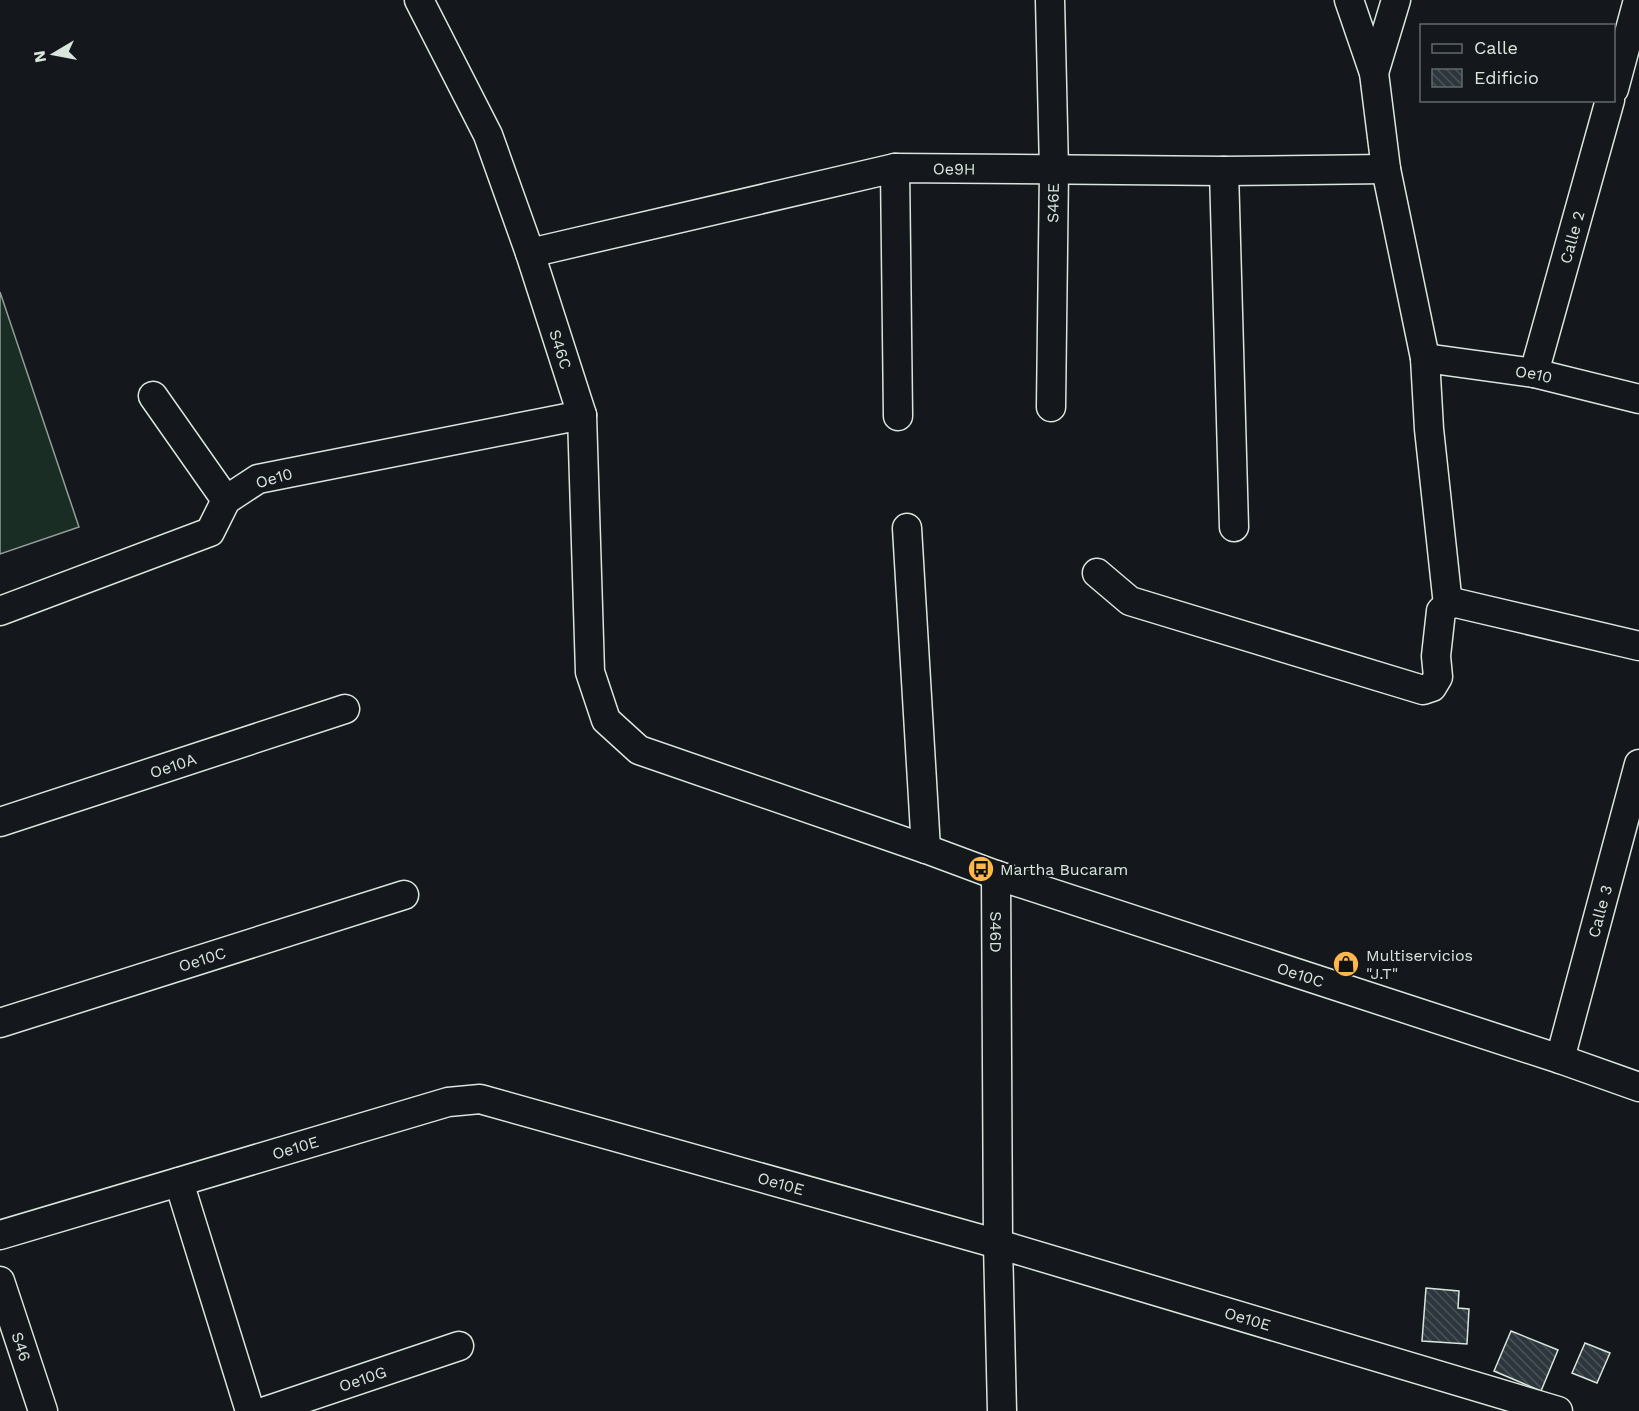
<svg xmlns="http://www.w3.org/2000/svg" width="1639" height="1411" font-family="'Work Sans',sans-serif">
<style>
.garden{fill:#1a2d24;stroke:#939e99;stroke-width:1.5}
.building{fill:url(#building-back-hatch);stroke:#d8e6dc;stroke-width:1.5}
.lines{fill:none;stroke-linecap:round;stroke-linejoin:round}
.minor-casing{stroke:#d8e6dc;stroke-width:31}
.minor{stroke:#14181c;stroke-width:28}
.labels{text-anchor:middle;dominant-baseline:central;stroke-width:4.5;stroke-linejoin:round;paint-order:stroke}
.street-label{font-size:16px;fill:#d8e6dc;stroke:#14181c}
.poi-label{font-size:16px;fill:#d8e6dc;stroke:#14181c;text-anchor:start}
</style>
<defs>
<pattern id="building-back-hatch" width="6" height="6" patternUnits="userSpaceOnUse" patternTransform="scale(1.5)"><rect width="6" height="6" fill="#2c363c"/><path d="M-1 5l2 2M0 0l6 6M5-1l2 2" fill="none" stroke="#4a5358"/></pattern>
</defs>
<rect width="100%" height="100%" fill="#14181c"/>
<!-- garden -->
<path class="garden" d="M0,292L79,527L0,554Z"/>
<!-- building -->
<g class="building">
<path d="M1426,1288L1459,1291L1458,1308L1469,1309L1467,1344L1422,1341Z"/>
<path d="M1511,1331L1558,1350L1541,1391L1494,1371Z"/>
<path d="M1585,1343L1610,1353L1597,1383L1572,1373Z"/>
</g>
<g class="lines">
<!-- minor casing -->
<g class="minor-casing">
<g id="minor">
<path id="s1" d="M419,0L488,135L530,253L582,415L590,672L606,720L639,750L926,849L996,875L1560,1059L1639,1087"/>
<path d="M1050,0L1054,170L1051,407"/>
<path d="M1349,0L1374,73L1386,169L1425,358L1429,429L1448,605"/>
<path d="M1374,73L1396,0"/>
<path d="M1614,89L1638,0"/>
<path d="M895,168L898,416"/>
<path d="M1224,171L1234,527"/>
<path id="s2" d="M530,253L895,168L1224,171L1386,169"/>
<path id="s3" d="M1425,358L1534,373L1639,399"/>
<path id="s4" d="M1534,373L1610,100"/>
<path d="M153,396L226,500"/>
<path d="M907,528L926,849"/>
<path d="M1097,573L1130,601L1423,690L1432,687L1438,677L1436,656L1441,611L1448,605L1456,603L1639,646"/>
<path d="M0,611L210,532L226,500L258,479L582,415"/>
<path id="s5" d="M0,822L345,709"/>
<path id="s6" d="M996,875L998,1244L1002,1411"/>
<path id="s7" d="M0,1023L404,895"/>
<path id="s8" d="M1560,1059L1639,764"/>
<path d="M179,1182L250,1411"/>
<path id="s9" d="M0,1235L448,1102L480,1099L998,1244L1558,1411"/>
<path id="s10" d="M0,1281L43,1411"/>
<path id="s11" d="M266,1411L459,1346"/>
</g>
</g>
<!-- minor -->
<use href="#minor" class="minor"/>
</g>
<!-- icons -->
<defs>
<g id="bus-disc" transform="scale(1.35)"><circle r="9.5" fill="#ffb74d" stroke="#14181c"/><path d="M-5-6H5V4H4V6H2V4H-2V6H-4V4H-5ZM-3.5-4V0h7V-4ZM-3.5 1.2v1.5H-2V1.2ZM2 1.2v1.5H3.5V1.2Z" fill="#111"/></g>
<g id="shop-disc" transform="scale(1.35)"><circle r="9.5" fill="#ffb74d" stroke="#14181c"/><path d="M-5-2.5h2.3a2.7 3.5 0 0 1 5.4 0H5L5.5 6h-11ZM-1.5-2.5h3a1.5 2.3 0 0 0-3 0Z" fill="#111"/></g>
</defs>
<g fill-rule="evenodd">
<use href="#bus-disc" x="981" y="869"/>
<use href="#shop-disc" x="1346" y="964"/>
</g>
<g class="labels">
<!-- street labels -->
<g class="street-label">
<text stroke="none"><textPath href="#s2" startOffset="434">Oe9H</textPath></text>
<text transform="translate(1053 203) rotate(-89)">S46E</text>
<text stroke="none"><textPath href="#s4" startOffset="141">Calle 2</textPath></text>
<text stroke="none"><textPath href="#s1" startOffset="378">S46C</textPath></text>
<text stroke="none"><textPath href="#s3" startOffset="110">Oe10</textPath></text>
<text transform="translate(274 478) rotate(-16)">Oe10</text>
<text stroke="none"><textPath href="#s5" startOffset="182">Oe10A</textPath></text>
<text stroke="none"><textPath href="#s8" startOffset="153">Calle 3</textPath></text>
<text stroke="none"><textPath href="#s6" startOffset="57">S46D</textPath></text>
<text stroke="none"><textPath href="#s7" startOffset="212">Oe10C</textPath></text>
<text stroke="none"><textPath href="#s1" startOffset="1498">Oe10C</textPath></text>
<text stroke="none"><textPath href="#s9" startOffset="308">Oe10E</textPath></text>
<text stroke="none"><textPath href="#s9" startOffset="812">Oe10E</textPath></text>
<text stroke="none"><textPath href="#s9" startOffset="1298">Oe10E</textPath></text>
<text stroke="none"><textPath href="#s10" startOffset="69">S46</textPath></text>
<text stroke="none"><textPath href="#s11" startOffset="102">Oe10G</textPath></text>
</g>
<!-- poi labels -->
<g class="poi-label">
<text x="1000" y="869">Martha Bucaram</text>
<text x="1366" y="955">Multiservicios<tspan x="1366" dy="18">"J.T"</tspan></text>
</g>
</g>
<!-- legend -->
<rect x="1420" y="24" width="195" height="78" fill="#14181c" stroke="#626a69" stroke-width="1.5"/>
<rect x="1432" y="44" width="30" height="9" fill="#14181c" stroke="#626a69" stroke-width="1.5"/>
<text x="1474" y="54" font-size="18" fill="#d8e6dc">Calle</text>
<rect x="1432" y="69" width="30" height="18" fill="url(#building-back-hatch)" stroke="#626a69" stroke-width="1.5"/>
<text x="1474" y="84" font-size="18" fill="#d8e6dc">Edificio</text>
<!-- north arrow -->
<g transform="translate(54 54) rotate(260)" stroke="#14181c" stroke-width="4.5" paint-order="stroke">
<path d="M0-4.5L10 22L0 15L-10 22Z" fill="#d8e6dc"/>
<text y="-9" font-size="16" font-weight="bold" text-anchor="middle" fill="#d8e6dc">N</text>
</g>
</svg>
